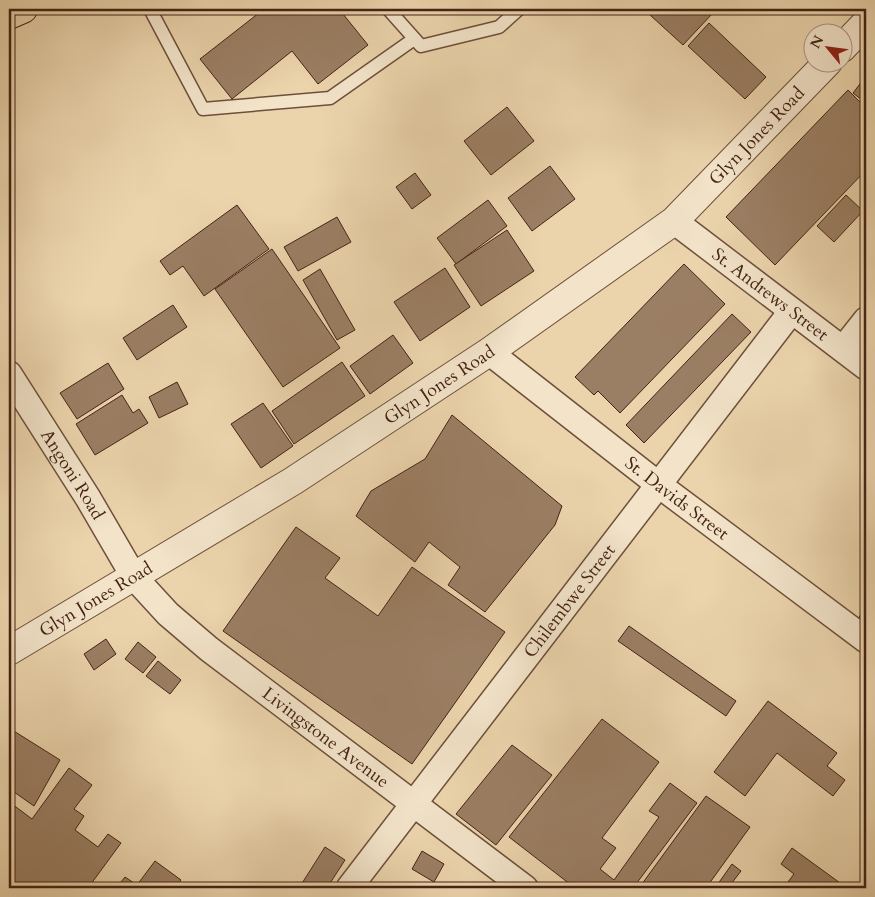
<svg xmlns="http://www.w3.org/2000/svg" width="875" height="897" font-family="Cardo,serif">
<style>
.building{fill:#9b7f64;stroke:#442315}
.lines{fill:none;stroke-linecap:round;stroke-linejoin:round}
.service-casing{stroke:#6e4f3b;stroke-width:15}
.minor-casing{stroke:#6e4f3b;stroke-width:28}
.tertiary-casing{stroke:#6e4f3b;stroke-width:30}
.trunk-casing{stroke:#442315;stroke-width:30}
.service{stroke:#f2e3c9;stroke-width:12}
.minor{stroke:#f2e3c9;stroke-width:25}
.tertiary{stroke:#f2e3c9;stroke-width:28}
.trunk{stroke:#ebd4ac;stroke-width:28}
.labels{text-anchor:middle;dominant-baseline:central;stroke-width:4;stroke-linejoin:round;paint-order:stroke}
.street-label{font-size:18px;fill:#442315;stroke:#f2e3c9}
</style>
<rect width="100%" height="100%" fill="#ebd4ac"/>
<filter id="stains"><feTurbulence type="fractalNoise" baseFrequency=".004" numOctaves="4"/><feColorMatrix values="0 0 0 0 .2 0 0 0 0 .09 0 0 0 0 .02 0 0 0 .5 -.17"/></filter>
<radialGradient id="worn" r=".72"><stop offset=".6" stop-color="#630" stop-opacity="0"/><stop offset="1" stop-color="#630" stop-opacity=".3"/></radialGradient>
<!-- building -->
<g class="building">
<path d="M264,9H339L368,45L318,84L292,51L232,99L200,59Z"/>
<path d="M656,9H707L712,14L683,45L650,15Z"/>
<path d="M709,23L766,77L745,99L688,46Z"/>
<path d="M866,76V103L853,93Z"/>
<path d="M848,90L866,108V170L775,265L726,217Z"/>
<path d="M507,107L534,141L491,175L464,141Z"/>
<path d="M550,166L575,199L532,231L508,198Z"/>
<path d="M415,173L431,195L412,209L396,187Z"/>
<path d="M846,195L863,211L834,242L817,226Z"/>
<path d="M488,200L507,226L456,264L437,238Z"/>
<path d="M237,205L269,249L204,296L183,266L170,275L160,261Z"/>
<path d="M337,217L351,242L298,271L284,247Z"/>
<path d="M507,230L534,271L481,306L454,265Z"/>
<path d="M272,249L340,348L283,387L215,289Z"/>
<path d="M684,264L725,304L620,413L598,391L594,395L575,377Z"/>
<path d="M445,268L470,307L420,341L394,302Z"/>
<path d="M320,269L355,330L337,340L303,280Z"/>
<path d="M173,305L187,327L137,360L123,338Z"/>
<path d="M732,314L751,332L644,443L626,425Z"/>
<path d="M393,335L413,363L370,394L350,366Z"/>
<path d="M342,362L365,396L294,444L272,411Z"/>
<path d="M108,363L124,389L77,419L60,393Z"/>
<path d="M177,382L188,404L159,418L149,397Z"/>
<path d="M122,395L133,413L139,409L148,423L95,455L76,424Z"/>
<path d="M263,403L293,446L261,468L231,424Z"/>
<path d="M452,415L562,506L555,525L485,612L448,585L460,567L429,542L415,562L356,516L371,491L425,459Z"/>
<path d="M296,527L340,558L325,578L378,616L412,567L505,632L412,764L223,631Z"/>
<path d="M866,606V626L858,619Z"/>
<path d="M629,626L736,701L726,716L618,641Z"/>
<path d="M106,639L116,654L94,670L84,654Z"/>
<path d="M138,642L156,657L143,673L125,659Z"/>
<path d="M158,661L181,680L170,694L146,676Z"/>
<path d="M768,701L837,753L827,766L845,780L833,796L777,753L745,796L714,772Z"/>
<path d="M602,719L659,762L602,838L616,848L600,869L614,880L659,817L649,811L670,783L697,803L633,888H575L509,837Z"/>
<path d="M9,728L60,760L34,806L14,792L9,800Z"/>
<path d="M512,745L552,775L496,845L456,814Z"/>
<path d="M69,768L92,785L74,809L84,816L75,830L98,847L108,834L121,843L88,888H9V808L12,804L32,819Z"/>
<path d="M706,796L750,827L706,888H639Z"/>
<path d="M325,847L345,860L327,888H299Z"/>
<path d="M792,848L847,888H796L788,882L794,874L781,864Z"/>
<path d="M422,851L444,864L434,882L412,869Z"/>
<path d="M155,861L181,880L175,888H116L125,877L137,885Z"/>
<path d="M732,864L741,871L728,888H715Z"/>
</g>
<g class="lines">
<!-- service casing -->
<g class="service-casing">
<g id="service">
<path d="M150,9L203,109L330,98L414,39"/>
<path d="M388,9L421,46L499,27L519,9"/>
</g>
</g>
<!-- minor casing -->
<g class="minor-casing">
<g id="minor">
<path id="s1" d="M674,221L866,367"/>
<path d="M843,349L866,320"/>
<path id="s2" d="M489,352L659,485L866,640"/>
<path id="s3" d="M9,374L88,498L134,577L168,614L209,649L525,888"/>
<path id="s4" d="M349,888L791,312"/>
</g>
</g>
<!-- tertiary casing -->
<g class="tertiary-casing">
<g id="tertiary">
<path d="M842,48L866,23"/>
<path id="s5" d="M9,651L293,481L489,352L674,221L828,62"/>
</g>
</g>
<!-- trunk casing -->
<g class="trunk-casing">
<path id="trunk" d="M9,15L23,9"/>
</g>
<!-- service -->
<use href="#service" class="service"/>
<!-- minor -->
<use href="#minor" class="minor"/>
<!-- tertiary -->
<use href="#tertiary" class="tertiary"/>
<!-- trunk -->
<use href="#trunk" class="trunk"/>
</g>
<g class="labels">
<!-- street labels -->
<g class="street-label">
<text stroke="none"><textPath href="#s5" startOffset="911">Glyn Jones Road</textPath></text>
<text stroke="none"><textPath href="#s1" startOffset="121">St. Andrews Street</textPath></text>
<text stroke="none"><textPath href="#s5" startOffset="506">Glyn Jones Road</textPath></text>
<text stroke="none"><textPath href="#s3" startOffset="119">Angoni Road</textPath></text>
<text stroke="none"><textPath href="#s2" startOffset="238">St. Davids Street</textPath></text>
<text stroke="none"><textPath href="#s5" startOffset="101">Glyn Jones Road</textPath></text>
<text stroke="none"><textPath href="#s4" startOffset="362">Chilembwe Street</textPath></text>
<text stroke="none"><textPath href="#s3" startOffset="489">Livingstone Avenue</textPath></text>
</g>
</g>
<!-- margin -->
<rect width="875" height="897" fill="none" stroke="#ebd4ac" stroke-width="30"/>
<rect x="10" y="10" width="855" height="877" fill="none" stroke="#442315" stroke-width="2.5"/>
<rect x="15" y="15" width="845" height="867" fill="none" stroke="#442315"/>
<!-- north arrow -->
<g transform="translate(828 48) rotate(299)"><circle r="24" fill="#f2e3c9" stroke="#ac9681"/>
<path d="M0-4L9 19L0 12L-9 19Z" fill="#8f2418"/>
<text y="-8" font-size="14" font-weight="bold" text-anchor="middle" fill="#442315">N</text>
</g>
<rect width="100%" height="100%" filter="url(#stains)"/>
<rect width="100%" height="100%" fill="url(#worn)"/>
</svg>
